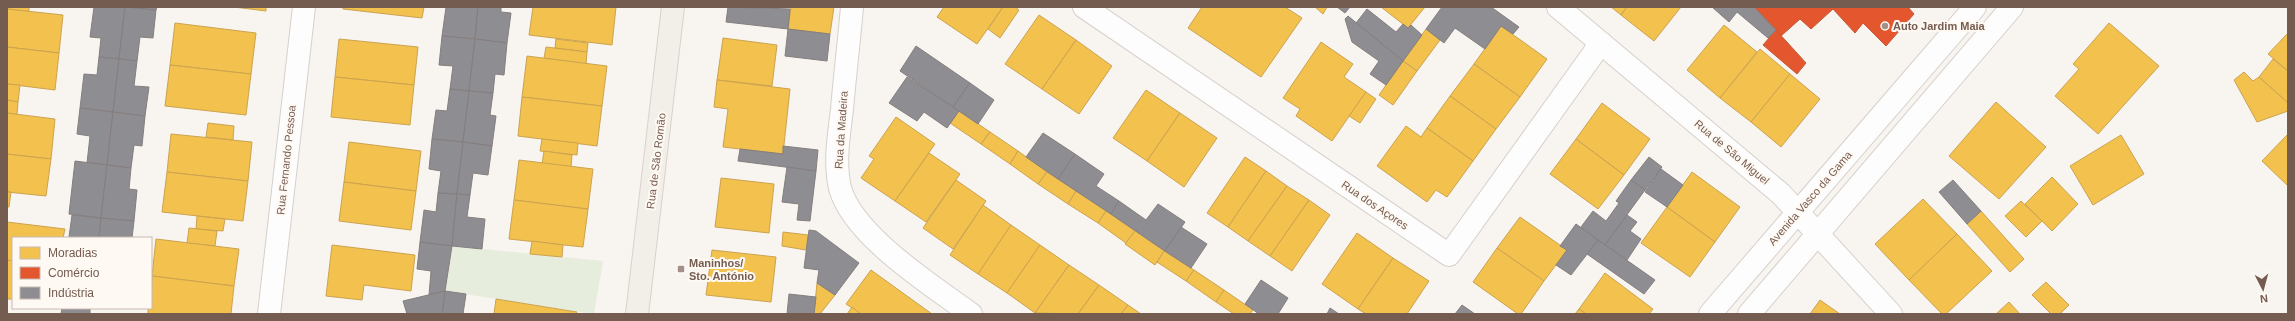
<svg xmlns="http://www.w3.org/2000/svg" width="2295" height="321" font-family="Helvetica,sans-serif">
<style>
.green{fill:#e7eddc}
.homes{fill:#f2c14e;stroke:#cca34f}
.shops{fill:#e4572e;stroke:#c35838}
.industry{fill:#8d8d92;stroke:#867e7e}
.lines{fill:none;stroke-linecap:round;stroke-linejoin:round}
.minor-casing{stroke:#d6d0cb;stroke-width:24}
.major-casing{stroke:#d9d1cd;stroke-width:24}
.minor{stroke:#fefdfd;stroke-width:22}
.major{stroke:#f2eee8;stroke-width:22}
.poi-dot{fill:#a39189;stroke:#fef9f3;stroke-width:1.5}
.labels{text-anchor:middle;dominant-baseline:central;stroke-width:4;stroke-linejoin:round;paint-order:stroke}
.poi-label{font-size:11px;font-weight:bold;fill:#755c51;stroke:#fef9f3;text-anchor:start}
.street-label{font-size:11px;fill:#755c51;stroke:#fef9f3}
</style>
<rect width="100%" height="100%" fill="#f8f4f0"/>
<!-- green -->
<path class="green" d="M452,246L603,261L594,314L445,291Z"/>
<!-- homes -->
<g class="homes">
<path d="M7,7H29V12L7,9Z"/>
<path d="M234,7H266V11Z"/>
<path d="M343,7H424L422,18L343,9Z"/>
<path d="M533,7H616L612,45L529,35Z"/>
<path d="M791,7H834L830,34L788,29Z"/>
<path d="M944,7H1003L977,44L937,17Z"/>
<path d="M1003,7H1015L1019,10L1000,38L988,29Z"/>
<path d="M1202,7H1285L1302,18L1261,77L1188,28Z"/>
<path d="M1315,7H1327L1323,14Z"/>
<path d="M1381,7H1425L1408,28Z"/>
<path d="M1611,7H1627L1621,15Z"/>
<path d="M1627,7H1681L1654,41L1621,15Z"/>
<path d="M7,9L63,15L59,53L7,47Z"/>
<path d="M1039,15L1076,40L1042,89L1005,64Z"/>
<path d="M175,23L256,33L251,74L170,65Z"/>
<path d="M2109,23L2159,66L2098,134L2055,96L2079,69L2073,64Z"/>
<path d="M1724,25L1757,52L1720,98L1687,70Z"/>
<path d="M1501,26L1547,59L1520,97L1474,64Z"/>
<path d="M1426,29L1440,40L1417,71L1403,61Z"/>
<path d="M2288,33V71L2268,54Z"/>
<path d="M723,38L777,45L772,86L717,80Z"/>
<path d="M339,39L418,47L414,85L335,77Z"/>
<path d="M556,39L588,43L587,52L555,48Z"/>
<path d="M1076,40L1112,66L1079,114L1042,89Z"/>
<path d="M1321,42L1353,64L1344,77L1366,92L1332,141L1296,116L1300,109L1283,98Z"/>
<path d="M7,47L59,53L55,90L7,84Z"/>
<path d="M546,47L587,52L586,64L544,58Z"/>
<path d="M1760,49L1790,74L1751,122L1720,98Z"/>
<path d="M527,56L607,66L602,106L522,97Z"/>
<path d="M2273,59L2288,71V103L2259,77Z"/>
<path d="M1403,61L1417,71L1393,105L1379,95Z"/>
<path d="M1474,64L1520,97L1496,129L1450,96Z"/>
<path d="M170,65L251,74L246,115L165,106Z"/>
<path d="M2244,72L2253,81L2259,77L2288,103V111L2257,122L2234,80Z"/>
<path d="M1790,74L1820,99L1781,147L1751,122Z"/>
<path d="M335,77L414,85L410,125L331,117Z"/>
<path d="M717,80L790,89L783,154L723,147L728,109L714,107Z"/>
<path d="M7,84L20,85L18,102L7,100Z"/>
<path d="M1146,90L1180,113L1147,161L1113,138Z"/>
<path d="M1366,92L1376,99L1360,123L1349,116Z"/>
<path d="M1450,96L1496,129L1473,161L1427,128Z"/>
<path d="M522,97L602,106L597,146L518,136Z"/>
<path d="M7,100L18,102L17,115L7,113Z"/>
<path d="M1996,102L2046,147L1999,199L1949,156Z"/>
<path d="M1602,103L1650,139L1624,175L1576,139Z"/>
<path d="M959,111L990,132L981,144L950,123Z"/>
<path d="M7,113L55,119L51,159L7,154Z"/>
<path d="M1180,113L1217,138L1184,187L1147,161Z"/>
<path d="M896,117L935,144L895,201L861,178L874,159L869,156Z"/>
<path d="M208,123L234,126L233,140L206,137Z"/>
<path d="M1406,126L1421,137L1427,128L1473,161L1447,197L1436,190L1427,202L1377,166Z"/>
<path d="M990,132L1018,151L1010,164L981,144Z"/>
<path d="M171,134L252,142L248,181L167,172Z"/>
<path d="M2288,134V186L2262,161Z"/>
<path d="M2121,135L2144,174L2093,205L2070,166Z"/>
<path d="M542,139L578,143L577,155L540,151Z"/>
<path d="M1576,139L1624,175L1598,209L1550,174Z"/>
<path d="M349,142L421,151L416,191L344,182Z"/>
<path d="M544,151L572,155L571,167L542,164Z"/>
<path d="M1018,151L1047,172L1038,184L1010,164Z"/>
<path d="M929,153L960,174L926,222L895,201Z"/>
<path d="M7,154L51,159L46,196L7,192Z"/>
<path d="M1245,157L1266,171L1228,227L1207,213Z"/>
<path d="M519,160L593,169L588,209L514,200Z"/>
<path d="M1266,171L1287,186L1248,241L1228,227Z"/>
<path d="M167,172L248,181L243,221L162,212Z"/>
<path d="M1047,172L1076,191L1068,204L1038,184Z"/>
<path d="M1692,172L1740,207L1715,242L1667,207Z"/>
<path d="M2052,177L2078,204L2052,231L2025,204Z"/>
<path d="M721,178L774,184L769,233L715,227Z"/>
<path d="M956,180L986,201L953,249L923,228Z"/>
<path d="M344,182L416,191L411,230L339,221Z"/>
<path d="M1287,186L1309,200L1270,256L1248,241Z"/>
<path d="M1076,191L1106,211L1098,223L1068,204Z"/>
<path d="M7,192H11L9,207H7Z"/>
<path d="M1923,199L1957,234L1909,280L1875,244Z"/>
<path d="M514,200L588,209L583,247L509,239Z"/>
<path d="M1309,200L1330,215L1292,271L1270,256Z"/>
<path d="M2021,201L2042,221L2026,237L2005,216Z"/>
<path d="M983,205L1011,225L978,274L950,255Z"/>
<path d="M1667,207L1715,242L1690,277L1641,243Z"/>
<path d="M1106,211L1135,231L1126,243L1098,223Z"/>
<path d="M1981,211L2024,259L2010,272L1967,224Z"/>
<path d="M197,216L225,219L223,231L196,229Z"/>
<path d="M1520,217L1567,250L1544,281L1497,248Z"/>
<path d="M7,222L65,229L63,238H13V261L7,260Z"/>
<path d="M1011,225L1040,245L1007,293L978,274Z"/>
<path d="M189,228L217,231L215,246L187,243Z"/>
<path d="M1135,231L1164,251L1155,265L1125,244Z"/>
<path d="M783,232L808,235L806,250L782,246Z"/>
<path d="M1357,233L1393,258L1358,309L1322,284Z"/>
<path d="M1957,234L1992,271L1946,314H1942L1909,280Z"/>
<path d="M156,239L239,249L234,286L152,276Z"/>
<path d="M532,241L563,245L562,257L530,254Z"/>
<path d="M332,245L415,255L411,291L364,285L362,300L326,296Z"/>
<path d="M1040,245L1069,265L1035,313L1007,293Z"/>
<path d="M1497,248L1544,281L1521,314H1518L1473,282Z"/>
<path d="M712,250L776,257L771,302L706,295Z"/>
<path d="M1164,251L1194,270L1186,281L1157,262Z"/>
<path d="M1393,258L1429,281L1407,314H1366L1358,309Z"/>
<path d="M7,260L13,261V299H7Z"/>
<path d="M1069,265L1099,285L1078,314L1035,313Z"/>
<path d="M871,270L932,314H861L846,304Z"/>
<path d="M1194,270L1224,290L1216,302L1186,281Z"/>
<path d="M1605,273L1653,309L1649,314H1586L1579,309Z"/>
<path d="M152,276L234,286L231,314H148V308H151Z"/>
<path d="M2046,282L2069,305L2060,314H2051L2032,295Z"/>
<path d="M817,283L835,295L820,314H814Z"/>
<path d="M1099,285L1128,305L1121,314H1078Z"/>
<path d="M1224,290L1253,310L1250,314H1234L1216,302Z"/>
<path d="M496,299L577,312L576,314H494Z"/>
<path d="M1820,300L1840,314H1810Z"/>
<path d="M2009,302L2020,314H1996Z"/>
<path d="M1128,305L1141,314H1121Z"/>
<path d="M852,307L861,314H847Z"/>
<path d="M1579,309L1586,314H1575Z"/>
</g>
<!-- shops -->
<g class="shops">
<path d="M1754,7H1908L1914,14L1886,46L1863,23L1855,33L1833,9L1811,29L1800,19L1781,36Z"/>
<path d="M1776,30L1806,63L1797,74L1763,45Z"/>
</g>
<!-- industry -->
<g class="industry">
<path d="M94,7H125L119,59L99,57L101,38L90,37Z"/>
<path d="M125,7L156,10L153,38L140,37L137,61L119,59Z"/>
<path d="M129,7H157L156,10Z"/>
<path d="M446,7H478L475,39L442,36Z"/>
<path d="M478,7H501V12L511,13L507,43L475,39Z"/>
<path d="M728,7L790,9L788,29L726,22Z"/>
<path d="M1337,7H1350L1345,13Z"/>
<path d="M1442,7H1491L1519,27L1513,34L1501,26L1485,49L1455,28L1444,43L1426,29Z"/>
<path d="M1712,7H1754L1776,30L1768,38L1737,12L1729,22Z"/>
<path d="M1367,9L1396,32L1403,24L1408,28L1411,25L1422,35L1403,61L1356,23Z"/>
<path d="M1348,16L1403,61L1386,85L1370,74L1379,61L1352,42L1345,19Z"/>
<path d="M788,29L830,34L827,61L785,56Z"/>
<path d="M442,36L475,39L469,91L450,89L453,66L439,65Z"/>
<path d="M475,39L507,43L504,75L495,74L493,93L469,91Z"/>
<path d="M916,46L970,83L953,107L900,71Z"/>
<path d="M99,57L119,59L113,112L80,108L84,74L97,75Z"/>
<path d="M119,59L137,61L134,86L149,87L145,116L113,112Z"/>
<path d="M907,77L959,111L947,128L924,112L917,121L889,103Z"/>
<path d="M970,83L994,100L978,124L953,107Z"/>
<path d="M450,89L469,91L463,142L432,139L436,110L447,111Z"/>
<path d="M469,91L493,93L490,115L496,116L492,146L463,142Z"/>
<path d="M80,108L113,112L107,165L87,163L90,136L77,134Z"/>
<path d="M113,112L145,116L142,146L134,145L131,168L107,165Z"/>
<path d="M1043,133L1075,154L1058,179L1026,157Z"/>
<path d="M432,139L463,142L457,194L438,193L441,171L429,169Z"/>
<path d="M463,142L492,146L488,175L473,173L470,195L457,194Z"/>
<path d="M783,146L818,150L816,171L738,161L740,149L783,154Z"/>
<path d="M1075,154L1104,174L1096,186L1119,201L1111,214L1058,179Z"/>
<path d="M1649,157L1662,167L1645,190L1631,180Z"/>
<path d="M75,161L107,165L101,218L69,214Z"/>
<path d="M107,165L131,168L129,189L137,190L134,221L101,218Z"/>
<path d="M787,167L816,171L810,221L797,220L799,204L782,202Z"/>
<path d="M1661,169L1683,185L1667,207L1645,192Z"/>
<path d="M1631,180L1645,190L1605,245L1581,227L1593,211L1606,221L1619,203L1616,201Z"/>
<path d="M1953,180L1981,211L1967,224L1939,192Z"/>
<path d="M438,193L457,194L452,246L420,242L424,210L436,212Z"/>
<path d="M457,194L470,195L467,217L485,219L482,249L452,246Z"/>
<path d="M1119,201L1146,220L1158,204L1185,222L1165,251L1111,214Z"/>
<path d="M72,215L101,218L99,238L69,237Z"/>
<path d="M1627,215L1637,222L1630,231L1641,239L1627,260L1605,245Z"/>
<path d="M101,218L134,221L132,238H99Z"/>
<path d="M1576,224L1598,240L1571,275L1556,265L1567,250L1560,246Z"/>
<path d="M1181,227L1207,244L1191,268L1165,251Z"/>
<path d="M809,230L816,231L859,263L835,295L817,283L819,270L804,268Z"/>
<path d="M1598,240L1655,280L1644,294L1587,254Z"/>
<path d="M420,242L452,246L445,291L429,295L431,271L417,269Z"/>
<path d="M1261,280L1288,298L1278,314H1259L1245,304Z"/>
<path d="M445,291L466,294L463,314H442Z"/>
<path d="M445,291L442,314H407L403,301Z"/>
<path d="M789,294L816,297L814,314H787Z"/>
<path d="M1462,305L1475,314H1455Z"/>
<path d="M62,308H90V314H61Z"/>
<path d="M1330,308L1339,314H1327Z"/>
</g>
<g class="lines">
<!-- minor casing -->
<g class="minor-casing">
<g id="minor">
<path d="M852,7C849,41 845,75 842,109C839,135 834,162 840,188C853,236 933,286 971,314"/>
<path d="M1084,7L1449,255L1601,43"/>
<path d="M1558,7L1781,194L1891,314"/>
<path d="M269,314L304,7"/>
<path d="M1710,314L1975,7"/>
<path d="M1749,314L2012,7"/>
</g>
</g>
<!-- major casing -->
<g class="major-casing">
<path id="major" d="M637,314L673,7"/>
</g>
<!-- minor -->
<use href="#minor" class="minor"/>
<!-- major -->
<use href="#major" class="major"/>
</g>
<!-- markers -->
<g class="poi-dot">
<circle cx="1885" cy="26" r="4"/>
<rect x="677" y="265" width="8" height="8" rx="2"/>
</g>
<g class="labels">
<!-- poi labels -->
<g class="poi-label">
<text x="1893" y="26">Auto Jardim Maia</text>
<text x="689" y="263">Maninhos/<tspan x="689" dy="13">Sto. António</tspan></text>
</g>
<!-- street labels -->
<g class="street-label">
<text transform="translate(841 130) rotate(-86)">Rua da Madeira</text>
<text transform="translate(1732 152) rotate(40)">Rua de São Miguel</text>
<text transform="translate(286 160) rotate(-84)">Rua Fernando Pessoa</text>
<text transform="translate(656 161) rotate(-83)">Rua de São Romão</text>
<text transform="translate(1810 198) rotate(-49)">Avenida Vasco da Gama</text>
<text transform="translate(1375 205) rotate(34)">Rua dos Açores</text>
</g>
</g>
<!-- border -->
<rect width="2295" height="321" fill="none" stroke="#755c51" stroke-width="16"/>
<!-- legend -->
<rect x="12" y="237" width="140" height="72" fill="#fef9f3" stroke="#c7bab2"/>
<rect x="20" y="247" width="20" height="12" fill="#f2c14e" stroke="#c7bab2"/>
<text x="48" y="257" font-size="12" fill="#755c51">Moradias</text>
<rect x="20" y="267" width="20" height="12" fill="#e4572e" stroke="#c7bab2"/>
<text x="48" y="277" font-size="12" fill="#755c51">Comércio</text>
<rect x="20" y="287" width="20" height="12" fill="#8d8d92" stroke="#c7bab2"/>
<text x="48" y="297" font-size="12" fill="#755c51">Indústria</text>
<!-- north arrow -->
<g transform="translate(2263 289) rotate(174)" stroke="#fef9f3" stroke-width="3" paint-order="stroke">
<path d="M0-3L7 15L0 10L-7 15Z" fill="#755c51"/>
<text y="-6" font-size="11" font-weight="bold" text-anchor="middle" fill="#755c51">N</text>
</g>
</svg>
